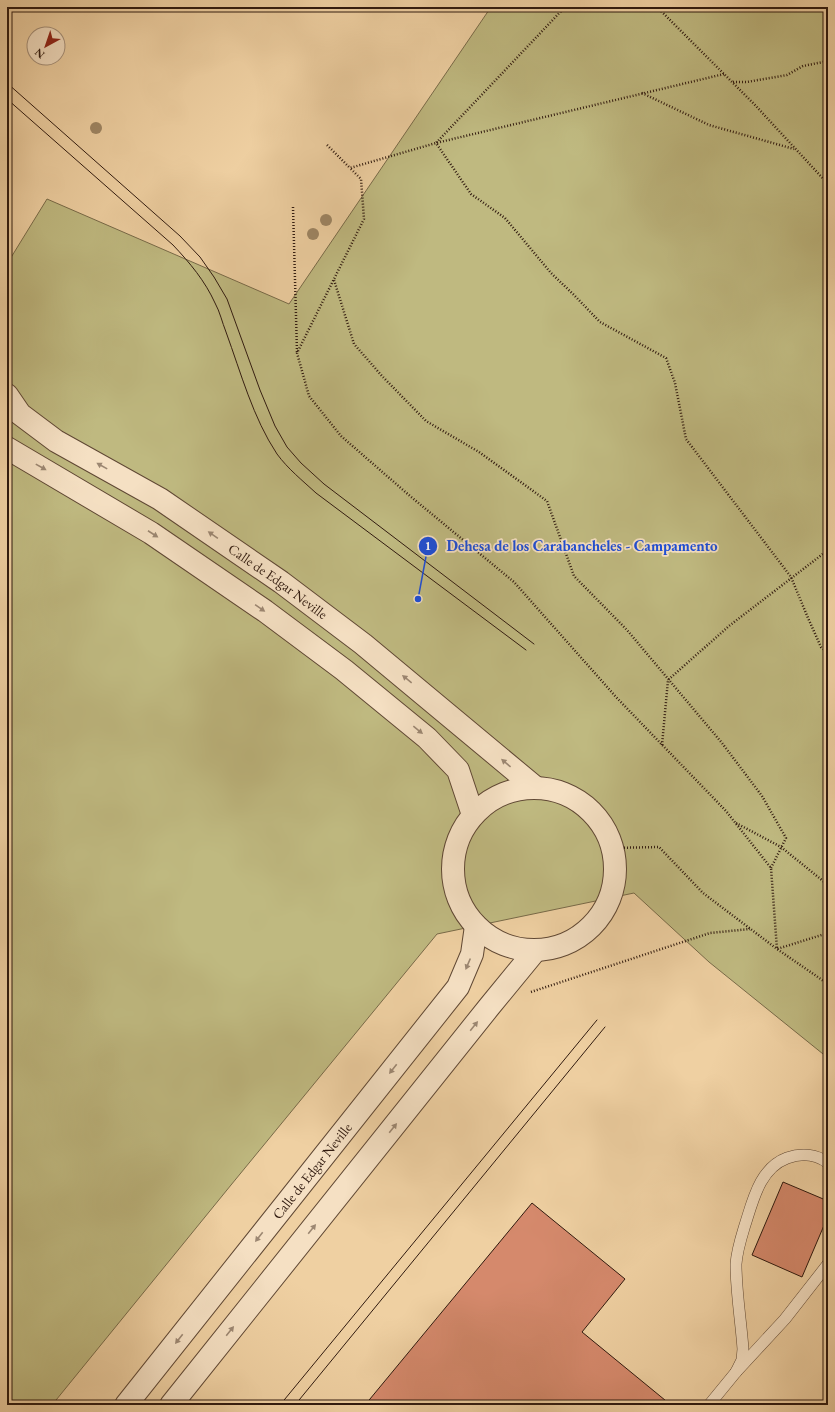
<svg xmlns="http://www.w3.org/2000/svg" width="835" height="1412" font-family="'EB Garamond',serif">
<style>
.green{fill:#bfb980;stroke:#786a48}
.building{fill:#d5896c;stroke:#301a0f}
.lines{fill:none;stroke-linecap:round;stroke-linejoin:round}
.service-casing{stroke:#604834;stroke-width:12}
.minor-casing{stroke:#604834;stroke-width:24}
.path{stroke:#301a0f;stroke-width:2.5;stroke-dasharray:1 2;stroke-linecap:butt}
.service{stroke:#f5e0c3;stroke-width:11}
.minor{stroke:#f5e0c3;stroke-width:22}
.tram{stroke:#301a0f;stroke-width:1}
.tree{fill:#9e8664}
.oneway{fill:#9c8772}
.labels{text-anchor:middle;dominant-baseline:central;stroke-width:3.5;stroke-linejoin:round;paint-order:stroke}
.street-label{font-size:14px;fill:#301a0f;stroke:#f5e0c3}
.leader{fill:none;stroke:#1d4ed8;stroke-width:1.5}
.callout-dot{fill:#1d4ed8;stroke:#f5e0c3;stroke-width:1.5}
.mark-label{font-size:12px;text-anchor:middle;font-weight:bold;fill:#fff}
.callout-label{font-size:15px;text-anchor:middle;font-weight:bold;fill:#1d4ed8;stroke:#f5e0c3;stroke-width:3.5;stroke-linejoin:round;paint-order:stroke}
</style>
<rect width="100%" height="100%" fill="#efd0a2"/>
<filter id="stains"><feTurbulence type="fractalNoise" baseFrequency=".005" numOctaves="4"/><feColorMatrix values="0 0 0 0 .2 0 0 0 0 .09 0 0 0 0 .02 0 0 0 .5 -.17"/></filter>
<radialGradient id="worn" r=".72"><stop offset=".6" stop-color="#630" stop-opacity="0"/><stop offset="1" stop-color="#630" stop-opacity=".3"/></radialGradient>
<!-- green -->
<path class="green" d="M491,7H828V1058L709,962L634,893L437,934L231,1185L52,1405H7V264L47,199L289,304Z"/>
<!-- building -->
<g class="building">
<path d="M783,1182L828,1201V1216L802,1277L752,1255Z"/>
<path d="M532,1203L625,1279L582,1332L671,1405H365Z"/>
</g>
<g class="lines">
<!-- service casing -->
<g class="service-casing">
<g id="service">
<path d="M736,1372L742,1360L743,1349C741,1321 736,1292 736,1264C737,1250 741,1238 745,1225C753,1200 760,1168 787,1158C801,1153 816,1154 828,1163"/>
<path d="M709,1405L736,1372L785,1319L828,1264"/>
</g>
</g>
<!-- minor casing -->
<g class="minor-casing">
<g id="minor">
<path id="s1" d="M7,395L20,414L56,441L160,499L281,582L363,644L536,788"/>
<path d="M7,448L151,533L265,611L344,670L427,738L458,770L473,815"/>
<circle cx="534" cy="869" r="81"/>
<path id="s2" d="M126,1405L458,987L472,954L476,926"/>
<path d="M171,1405L489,1007L535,951"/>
</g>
</g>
<!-- path -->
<g class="path">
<path d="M565,7L436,143L471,194L505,218L551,273L574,295L600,322L666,358L675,383L686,439L791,577L808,618L821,647L828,653"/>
<path d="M657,7L755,105L828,184"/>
<path d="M724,74L436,143L350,168L361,179L364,219L297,353L309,396L341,436L410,496L514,582L616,697L726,811L771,868L777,949L828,933"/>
<path d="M733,82H747L787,75L803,66L828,61"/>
<path d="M642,93L709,125L794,149"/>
<path d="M327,145L350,168"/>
<path d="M293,207L297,352"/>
<path d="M334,280L354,344L382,376L426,421L479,452L547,501L574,576L627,630L722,743L762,796L786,838L771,868"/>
<path d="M662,745L668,680L729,626L828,550"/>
<path d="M736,823L781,847L828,885"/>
<path d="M612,848L659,847L703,893L777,949L828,984"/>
<path d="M531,992L710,933L750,929"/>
</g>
<!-- service -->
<use href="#service" class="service"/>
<!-- minor -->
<use href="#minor" class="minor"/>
<!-- tram -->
<g class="tram">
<path d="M7,83L180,236L200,257L214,277L227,299L260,390L275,426L287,447L301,463L324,484L534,644"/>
<path d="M7,99L173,245C190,263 205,281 215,303C220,312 222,322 226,332C241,373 253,418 277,454C288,469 303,481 316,493L526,650"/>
<path d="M280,1405L597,1020"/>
<path d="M295,1405L605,1027"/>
</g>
</g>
<!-- trees -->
<g class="tree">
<circle cx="96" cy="128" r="6"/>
<circle cx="326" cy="220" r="6"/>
<circle cx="313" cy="234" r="6"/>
</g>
<!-- one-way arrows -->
<defs><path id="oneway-solid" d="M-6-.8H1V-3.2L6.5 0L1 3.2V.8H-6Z"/></defs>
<g class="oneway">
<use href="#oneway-solid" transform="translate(102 466) rotate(-151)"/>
<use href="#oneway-solid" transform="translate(41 467) rotate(29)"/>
<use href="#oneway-solid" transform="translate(153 534) rotate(33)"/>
<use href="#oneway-solid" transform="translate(213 535) rotate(-145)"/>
<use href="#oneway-solid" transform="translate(260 608) rotate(35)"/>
<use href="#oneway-solid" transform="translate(407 679) rotate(-141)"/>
<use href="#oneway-solid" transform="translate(418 730) rotate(39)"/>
<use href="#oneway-solid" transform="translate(506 763) rotate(-140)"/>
<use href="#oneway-solid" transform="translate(468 964) rotate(113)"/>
<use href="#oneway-solid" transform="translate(474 1026) rotate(-51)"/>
<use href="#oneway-solid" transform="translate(393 1069) rotate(128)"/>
<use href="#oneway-solid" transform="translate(393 1128) rotate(-51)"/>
<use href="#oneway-solid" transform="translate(312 1229) rotate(-51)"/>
<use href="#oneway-solid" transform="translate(259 1237) rotate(128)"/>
<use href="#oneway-solid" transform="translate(230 1331) rotate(-51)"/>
<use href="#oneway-solid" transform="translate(179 1339) rotate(128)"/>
</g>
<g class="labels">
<!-- street labels -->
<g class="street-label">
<text stroke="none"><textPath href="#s1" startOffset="331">Calle de Edgar Neville</textPath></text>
<text stroke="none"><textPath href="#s2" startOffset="299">Calle de Edgar Neville</textPath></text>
</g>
</g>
<!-- callouts -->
<path class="leader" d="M418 599L428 546"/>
<g class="callout-dot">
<circle cx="418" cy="599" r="4"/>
<circle cx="428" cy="546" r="10"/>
</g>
<g class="mark-label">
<text x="428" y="550">1</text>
</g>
<g class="callout-label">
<text x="582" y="551">Dehesa de los Carabancheles - Campamento</text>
</g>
<!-- margin -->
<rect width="835" height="1412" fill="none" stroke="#efd0a2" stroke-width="24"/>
<rect x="8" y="8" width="819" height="1396" fill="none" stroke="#301a0f" stroke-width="2"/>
<rect x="12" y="12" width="811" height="1388" fill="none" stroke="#301a0f"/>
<!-- north arrow -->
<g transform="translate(46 46) rotate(220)"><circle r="19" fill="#f5e0c3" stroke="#a6917b"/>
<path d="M0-3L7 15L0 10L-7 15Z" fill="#8f2418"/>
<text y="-6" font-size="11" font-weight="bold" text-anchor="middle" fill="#301a0f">N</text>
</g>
<rect width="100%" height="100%" filter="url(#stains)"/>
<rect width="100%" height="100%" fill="url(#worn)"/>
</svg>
